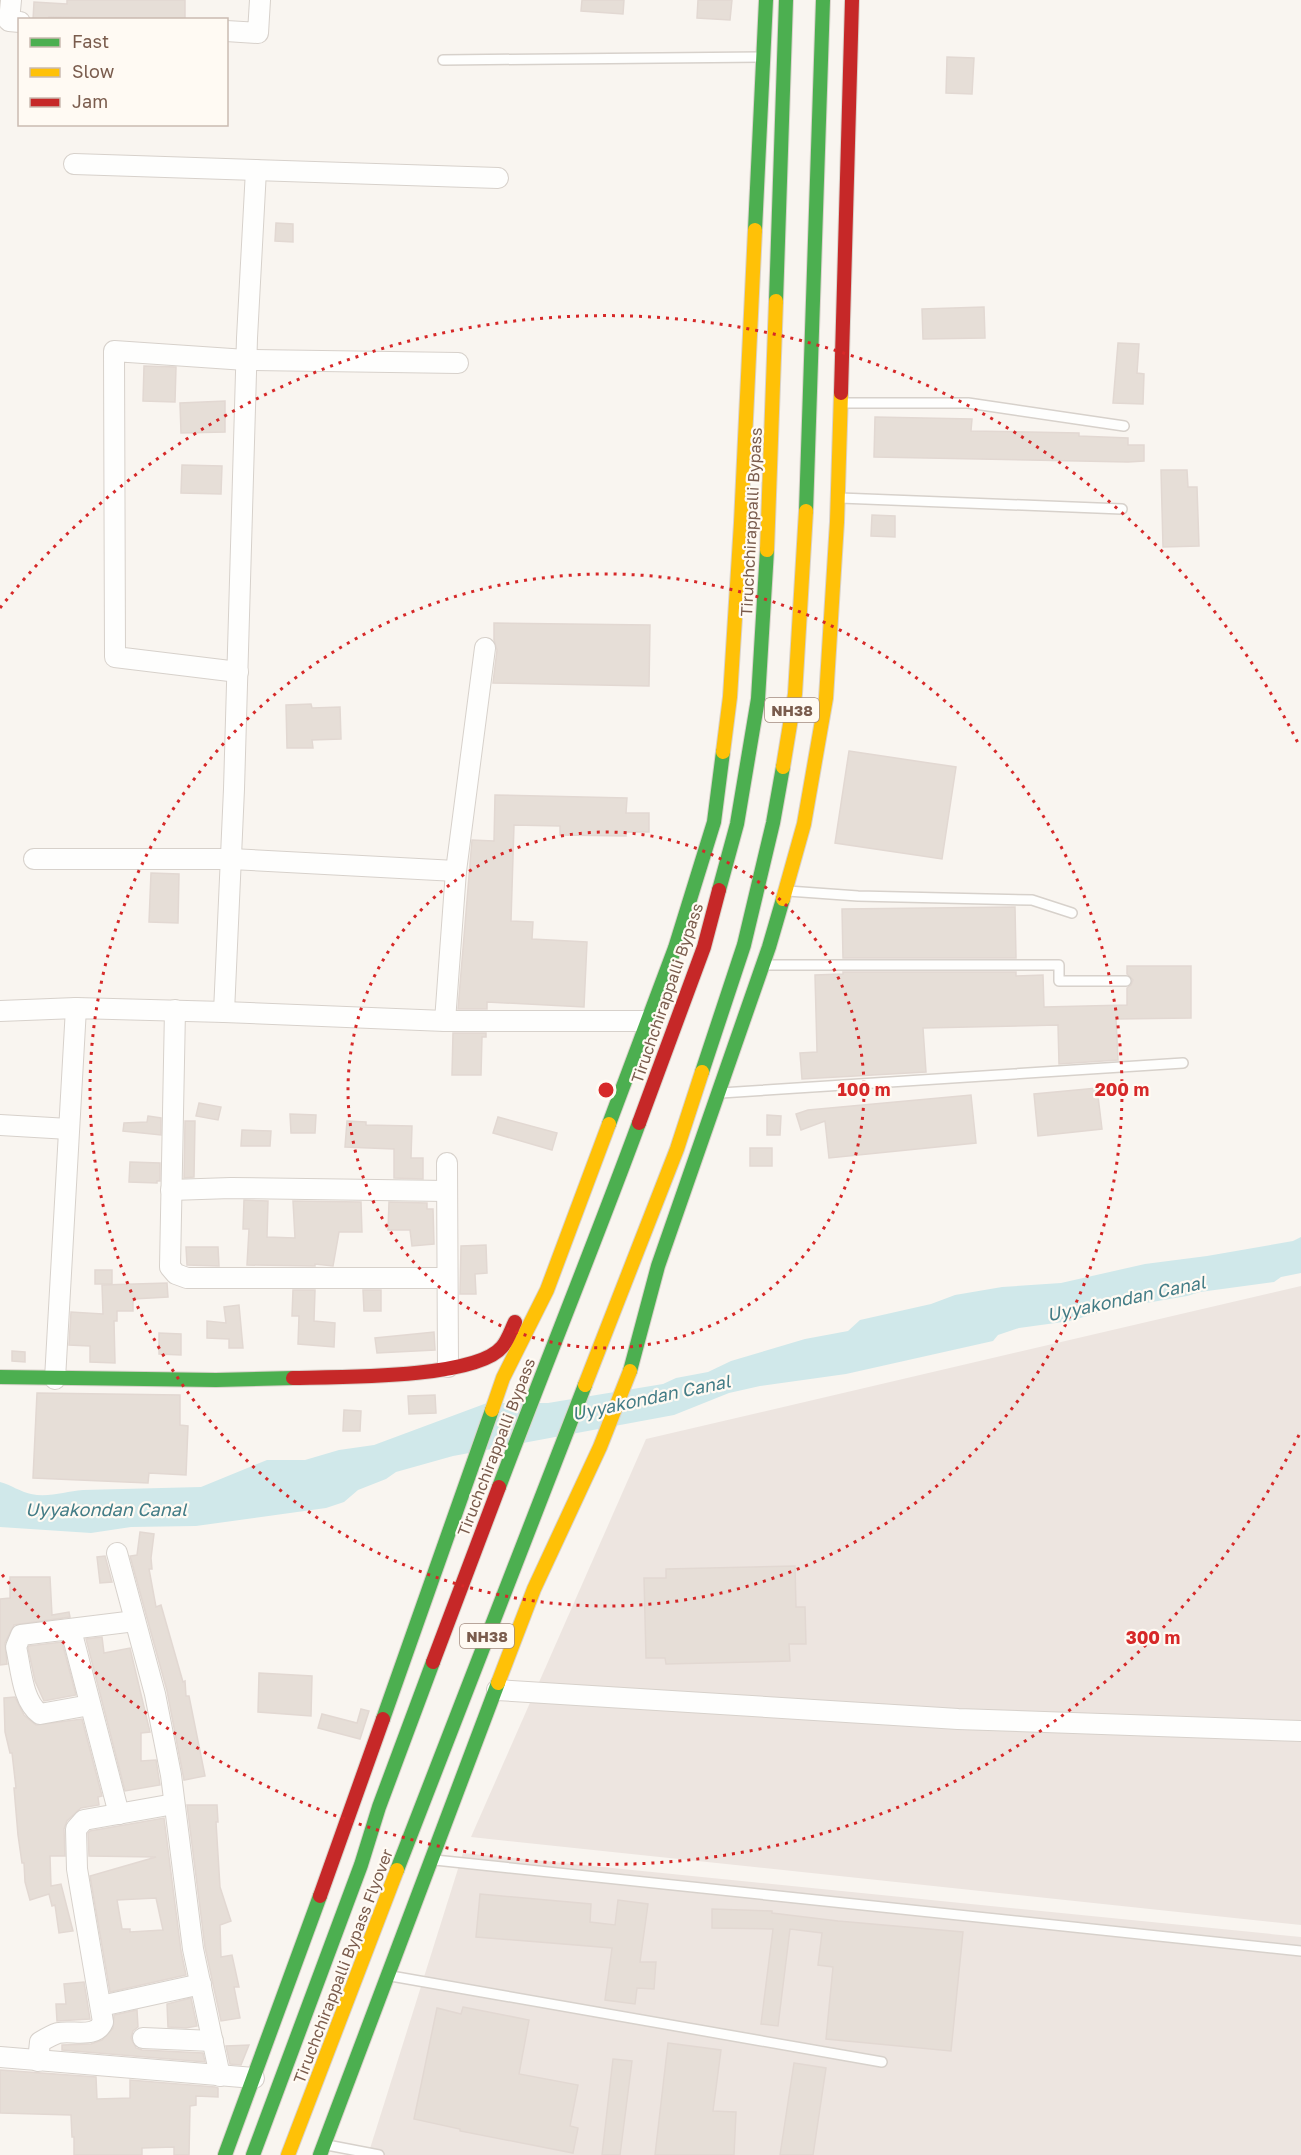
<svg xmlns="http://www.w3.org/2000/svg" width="1301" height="2155" font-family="'Golos Text',sans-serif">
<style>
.industrial{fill:#ede5e0}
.water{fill:#d0e8ea}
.building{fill:#e6ded7;stroke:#e2d8d2;stroke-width:1.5;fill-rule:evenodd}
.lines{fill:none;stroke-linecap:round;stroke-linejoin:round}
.lane-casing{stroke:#d7d1cb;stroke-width:12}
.street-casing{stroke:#d7d1cb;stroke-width:22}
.fast-casing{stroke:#d9d2cb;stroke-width:16}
.slow-casing{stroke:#d9d2cb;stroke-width:16}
.jam-casing{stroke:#d9d2cb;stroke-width:16}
.lane{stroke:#fefefd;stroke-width:9}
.street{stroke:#fefefd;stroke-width:20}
.fast{stroke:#4caf50;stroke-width:14}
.slow{stroke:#ffc107;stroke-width:14}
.jam{stroke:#c62828;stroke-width:14}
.ring{fill:none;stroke:#d62828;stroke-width:3;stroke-dasharray:3 6}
.labels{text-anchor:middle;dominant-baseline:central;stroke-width:4.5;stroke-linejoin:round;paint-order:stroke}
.shield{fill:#fffaf3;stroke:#a28b7f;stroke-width:1.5}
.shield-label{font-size:15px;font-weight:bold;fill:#7a5c4d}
.street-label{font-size:16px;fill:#7a5c4d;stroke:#fffaf3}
.water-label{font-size:18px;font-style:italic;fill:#437c86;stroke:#fffaf3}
.centre{fill:#d62828;stroke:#fffaf3;stroke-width:3}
.ring-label{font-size:18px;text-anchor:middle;font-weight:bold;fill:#d62828;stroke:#fffaf3;stroke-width:4.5;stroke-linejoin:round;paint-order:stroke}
</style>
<rect width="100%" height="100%" fill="#f9f5f0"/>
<!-- industrial -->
<g class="industrial">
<path d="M1301,1286V1925L471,1837L646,1439Z"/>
<path d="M463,1853L1301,1937V2155H368Z"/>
</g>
<!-- water -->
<path class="water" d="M1301,1237V1273L1281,1277L1274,1282L1200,1292L1187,1296L1111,1309L1070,1321L1019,1328L998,1335L993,1341L846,1374L760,1386L729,1393L674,1415L453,1456L396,1472L386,1479L358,1490L344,1502L326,1508L196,1526L131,1527L91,1533L0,1527V1482C11,1485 21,1492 31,1494C49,1498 66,1491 83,1490L201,1487L267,1460H305L339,1450L374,1445L487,1403H548L663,1384L676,1378L708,1372L731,1361L805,1339L848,1331L860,1320L931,1304L955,1295L1002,1287L1061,1283L1145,1264L1207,1256L1293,1241Z"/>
<!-- building -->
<g class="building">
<path d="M67,0H185V19L49,17V20H33L34,2L67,4Z"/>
<path d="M582,0H624L623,14L581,11Z"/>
<path d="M698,0H732L730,20L697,18Z"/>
<path d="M947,57L974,58L972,94L946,93Z"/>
<path d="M276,223L293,224V242L275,241Z"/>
<path d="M984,307L985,338L923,339L922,309Z"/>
<path d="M1118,343L1139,344L1137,373L1144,374L1143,404L1113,403Z"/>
<path d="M144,366L176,367L175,402L143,401Z"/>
<path d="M225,401V432L181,433L180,403Z"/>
<path d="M875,417L972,419L971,431L1079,433V436L1128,438V445H1144V461L1128,462L874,457Z"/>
<path d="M182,465L222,466L221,494L181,493Z"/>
<path d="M1161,470H1187L1188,487H1197L1199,546L1163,547Z"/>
<path d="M872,515L895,516V537L871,536Z"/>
<path d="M494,623L650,625L649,686L493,683L497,650L494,640Z"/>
<path d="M311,704L312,708L340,707L341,739L312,740L313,748H287L286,705Z"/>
<path d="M849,751L956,767L942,859L835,843Z"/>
<path d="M495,795L627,798L626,813H649V832H626V836L560,835V826L514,825L511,921L533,922L532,939L587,942L584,1007L487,1002V1009H458L472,840L494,841Z"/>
<path d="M151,873L179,874L178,923L149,922Z"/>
<path d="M1015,907L1016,958H843L842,909Z"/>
<path d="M1127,966H1191V1018L1116,1019L1118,1060L1059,1064L1058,1025L923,1028L926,1072L802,1079L800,1053L817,1052L815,975L843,974V972H1016V976L1043,975L1044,1007L1127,1005V988L1131,985L1133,980L1127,974Z"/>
<path d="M453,1033H486V1037H482L481,1075H452Z"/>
<path d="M1097,1088L1102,1129L1038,1136L1034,1094Z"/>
<path d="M971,1095L976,1143L829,1158L825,1121L801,1130L796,1114L808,1110Z"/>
<path d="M199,1103L221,1107L218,1120L196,1116Z"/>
<path d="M290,1114L316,1115L315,1133H291Z"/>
<path d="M767,1115L781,1116L780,1135H767Z"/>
<path d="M148,1116L161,1118V1135L123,1131L124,1123L147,1122Z"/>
<path d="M498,1117L557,1133L552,1150L493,1133Z"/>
<path d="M185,1121H195L194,1177L184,1178Z"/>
<path d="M347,1121L366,1122V1125L412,1126L411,1158H423V1179L394,1178V1149L345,1147Z"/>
<path d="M242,1130L271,1131L270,1146H241Z"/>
<rect x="750" y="1148" width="22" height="18"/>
<path d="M130,1162L160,1163V1181H157V1183L129,1182Z"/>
<path d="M244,1200L268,1201L267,1237L295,1238L293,1201L361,1202L362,1232H339L333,1266L315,1264V1266L247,1265L249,1229H243Z"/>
<path d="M389,1202L427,1203V1209H433L434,1244L412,1246L410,1230H388Z"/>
<path d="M486,1245L487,1273L475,1274L476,1294H460L461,1246Z"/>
<path d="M186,1247H218L219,1266L187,1265Z"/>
<rect x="95" y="1270" width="17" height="14"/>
<path d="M167,1283L168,1297L133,1299V1311H117V1321H114L115,1363L90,1362V1346L69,1345L71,1312L103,1314L102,1285Z"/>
<path d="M293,1290H315L314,1321L335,1323L334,1347L298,1344L299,1316H292Z"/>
<path d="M363,1290H381V1311H364Z"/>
<path d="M239,1305L243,1348H229V1339L207,1338V1321L226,1323L224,1307Z"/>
<path d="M434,1332L435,1350L377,1353L375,1338Z"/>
<path d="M159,1333L181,1334V1355L159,1354Z"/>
<path d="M12,1351L25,1352V1362L12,1361Z"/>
<path d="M37,1393L180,1395V1425L188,1426L186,1475L149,1473L148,1483L33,1478Z"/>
<path d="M435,1395L436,1413L409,1414L408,1396Z"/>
<path d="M344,1410L361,1411L360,1431H343Z"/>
<path d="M140,1532L154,1534L151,1558L152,1569H149L156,1607L161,1605L183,1682L185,1681L186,1696H189L205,1776L184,1780L167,1691L130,1556L137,1555Z"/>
<path d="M105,1556L112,1582L100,1583L97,1557Z"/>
<path d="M795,1566L796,1607H805L806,1644H789L790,1661L666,1664L665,1658H646L644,1578H666V1569Z"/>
<path d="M10,1577H50L52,1615L69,1612L70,1617L14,1625L5,1643L7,1664L0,1665V1599L10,1598Z"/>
<path d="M102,1637L104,1653L130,1648L150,1732L141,1733V1761L156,1760L160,1785L125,1791L86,1639Z"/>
<path d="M62,1642L76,1695L44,1701L35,1681L28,1648L29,1646Z"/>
<path d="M259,1673L312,1676L311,1716L258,1712Z"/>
<path d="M15,1697L24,1715L36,1725L82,1719L102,1796L98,1797L99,1805L81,1808L67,1821L64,1829L65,1856H50L51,1886L61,1884L73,1931L59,1933L55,1905L52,1906L49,1894L30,1900L25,1882L24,1863H22L18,1835L14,1788H16L12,1753H10L5,1732L4,1698Z"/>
<path d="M361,1709L369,1711L360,1739L318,1728L322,1714L357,1723Z"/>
<path d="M187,1805H217L218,1822H216L220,1887L231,1921L220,1925L221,1957L232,1955L239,1987H234L240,2018L221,2021L205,1947Z"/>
<path d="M164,1818L181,1951L186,1975L110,1992L90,1876L156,1857L89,1856L88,1833L90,1831ZM156,1898L163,1930L130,1932V1929H122L117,1900Z"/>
<path d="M480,1894L591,1904L590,1922L615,1925L618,1900L648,1904L640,1962H656L654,1989L637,1988L635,2004L605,2000L612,1948L476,1937Z"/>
<path d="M712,1909L772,1911V1913L838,1921L963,1932L951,2051L826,2039L833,1967L818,1965L822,1933L790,1929L778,2026L761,2024L773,1929L712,1928Z"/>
<path d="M84,1982L90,2019L57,2021L56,2004H66L64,1984Z"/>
<path d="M191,1998L197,2026L186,2028L168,2027L167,2004Z"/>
<path d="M463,2007L529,2020L519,2074L578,2085L570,2126L578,2128L573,2153L460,2131V2129L414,2119L437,2008L461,2014Z"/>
<path d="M137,2010L138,2027L133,2031L131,2038L136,2048L142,2050L203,2053L205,2062L62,2050V2045L91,2044L102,2040L113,2028L114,2015Z"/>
<path d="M668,2043L721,2050L713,2111L736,2112L734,2155H655Z"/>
<path d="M249,2045L241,2065L230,2064L226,2046Z"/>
<path d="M613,2059L632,2061L620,2155H602Z"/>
<path d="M794,2063L826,2068L813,2155H780Z"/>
<path d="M0,2070L96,2077L97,2099L130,2098V2080L215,2087L218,2088V2097L196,2096V2105L190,2106L189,2155H174V2147L142,2148V2155H74V2137H72L71,2115L0,2113Z"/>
</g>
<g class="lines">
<!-- lane casing -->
<g class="lane-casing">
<g id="lane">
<path d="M443,60L762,57"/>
<path d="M844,403H968L1124,426"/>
<path d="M840,498L1122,509"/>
<path d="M788,891L858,896L1032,900L1072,913"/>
<path d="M766,965H1059V981H1126"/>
<path d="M721,1093L1183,1063"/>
<path d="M435,1860L1301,1951"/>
<path d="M391,1976L882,2062"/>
<path d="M327,2145L379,2155"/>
</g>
</g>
<!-- street casing -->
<g class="street-casing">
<g id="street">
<path d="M11,0L9,21L20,22"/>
<path d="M226,31L258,33L260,0"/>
<path d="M74,164L498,178"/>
<path d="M238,672L115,657L114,351L246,360L458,363"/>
<path d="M34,859H231L456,871"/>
<path d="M175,1010L170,1267L176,1274L187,1278H447"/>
<path d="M0,1011L76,1008"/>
<path d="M224,1012L234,789L247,338L256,170"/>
<path d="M445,1021L456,871L485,648"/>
<path d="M0,1125L69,1129"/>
<path d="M447,1163L448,1367"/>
<path d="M171,1190L231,1188L447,1191"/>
<path d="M55,1379L76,1008L224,1012L445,1021H647"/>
<path d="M117,1553L155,1694L171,1775L193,1949L220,2076"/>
<path d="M71,1630L119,1814"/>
<path d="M497,1690L958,1719L1301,1731"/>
<path d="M90,1705L40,1714C22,1701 21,1668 16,1647L21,1635L135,1621"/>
<path d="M101,2006L201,1984"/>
<path d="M143,2038L213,2041"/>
<path d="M0,2057L254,2078"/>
<path d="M38,2061L40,2042C45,2039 52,2035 58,2033C73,2030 96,2039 103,2022L77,1869L76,1829L84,1820L174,1804"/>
</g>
</g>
<!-- fast casing -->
<g class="fast-casing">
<g id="fast">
<path d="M755,230L766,0"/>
<path d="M776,301L786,0"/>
<path d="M806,511L823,0"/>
<path d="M719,890L737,824L758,699L767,550"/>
<path d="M702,1072L744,945L773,823L783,767"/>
<path d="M609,1124L675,948L714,822L723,752"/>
<path d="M630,1371L658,1266L769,947L783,899"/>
<path d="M0,1377L216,1380L293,1378"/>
<path d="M499,1487C545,1365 594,1245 639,1123"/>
<path d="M383,1719L492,1410"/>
<path d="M397,1870L585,1385"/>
<path d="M225,2155L320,1896"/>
<path d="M253,2155L361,1865L379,1807L433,1662"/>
<path d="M320,2155L498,1683"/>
</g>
</g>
<!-- slow casing -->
<g class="slow-casing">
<g id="slow">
<path d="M767,550L776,301"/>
<path d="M723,752L730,697L741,523L755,230"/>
<path d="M783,767L795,694L806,511"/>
<path d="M783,899L804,824L826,698L837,522L841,393"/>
<path d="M585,1385L677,1149L702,1072"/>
<path d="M492,1410L503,1378L547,1290L609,1124"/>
<path d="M498,1683L534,1589L600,1447L630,1371"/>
<path d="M288,2155L397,1870"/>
</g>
</g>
<!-- jam casing -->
<g class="jam-casing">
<g id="jam">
<path d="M841,393L852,0"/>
<path d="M639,1123L704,947L719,890"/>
<path d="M293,1378C335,1377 476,1379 502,1347C508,1340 511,1330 515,1322"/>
<path d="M433,1662L499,1487"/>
<path d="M320,1896L383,1719"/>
</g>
</g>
<!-- lane -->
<use href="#lane" class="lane"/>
<!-- street -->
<use href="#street" class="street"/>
<!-- fast -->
<use href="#fast" class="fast"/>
<!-- slow -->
<use href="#slow" class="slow"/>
<!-- jam -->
<use href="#jam" class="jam"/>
</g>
<!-- distance rings -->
<g class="ring">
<circle cx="606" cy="1090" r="258"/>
<circle cx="606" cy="1090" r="516"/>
<path d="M1299 1435A774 774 0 0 1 0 1572M0 608A774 774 0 0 1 1299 745"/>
</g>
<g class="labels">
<!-- shield labels -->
<g class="shield">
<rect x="765" y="698" width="54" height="24" rx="4.5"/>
<rect x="460" y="1624" width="54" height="24" rx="4.5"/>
</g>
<g class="shield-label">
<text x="792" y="710">NH38</text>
<text x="487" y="1636">NH38</text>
</g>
<!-- street labels -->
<g class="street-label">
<text transform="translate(751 522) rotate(-87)">Tiruchchirappalli Bypass</text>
<text transform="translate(667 993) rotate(-71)">Tiruchchirappalli Bypass</text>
<text transform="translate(496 1447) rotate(-69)">Tiruchchirappalli Bypass</text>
<text transform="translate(343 1966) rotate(-69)">Tiruchchirappalli Bypass Flyover</text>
</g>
<!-- water labels -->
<g class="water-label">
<text transform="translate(1126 1298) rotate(-12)">Uyyakondan Canal</text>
<text transform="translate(651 1397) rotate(-12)">Uyyakondan Canal</text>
<text x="106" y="1509">Uyyakondan Canal</text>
</g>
</g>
<circle cx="606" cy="1090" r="9" class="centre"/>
<g class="ring-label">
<text x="864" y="1096">100 m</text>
<text x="1122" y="1096">200 m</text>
<text x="1153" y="1644">300 m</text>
</g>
<!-- legend -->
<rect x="18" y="18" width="210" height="108" fill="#fffaf3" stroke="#cabbb1" stroke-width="1.5"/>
<rect x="30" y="38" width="30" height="9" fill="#4caf50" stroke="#cabbb1" stroke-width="1.5"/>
<text x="72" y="48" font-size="18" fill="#7a5c4d">Fast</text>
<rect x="30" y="68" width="30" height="9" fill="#ffc107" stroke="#cabbb1" stroke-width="1.5"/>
<text x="72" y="78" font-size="18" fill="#7a5c4d">Slow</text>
<rect x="30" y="98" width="30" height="9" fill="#c62828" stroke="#cabbb1" stroke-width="1.5"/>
<text x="72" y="108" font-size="18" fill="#7a5c4d">Jam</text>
</svg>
